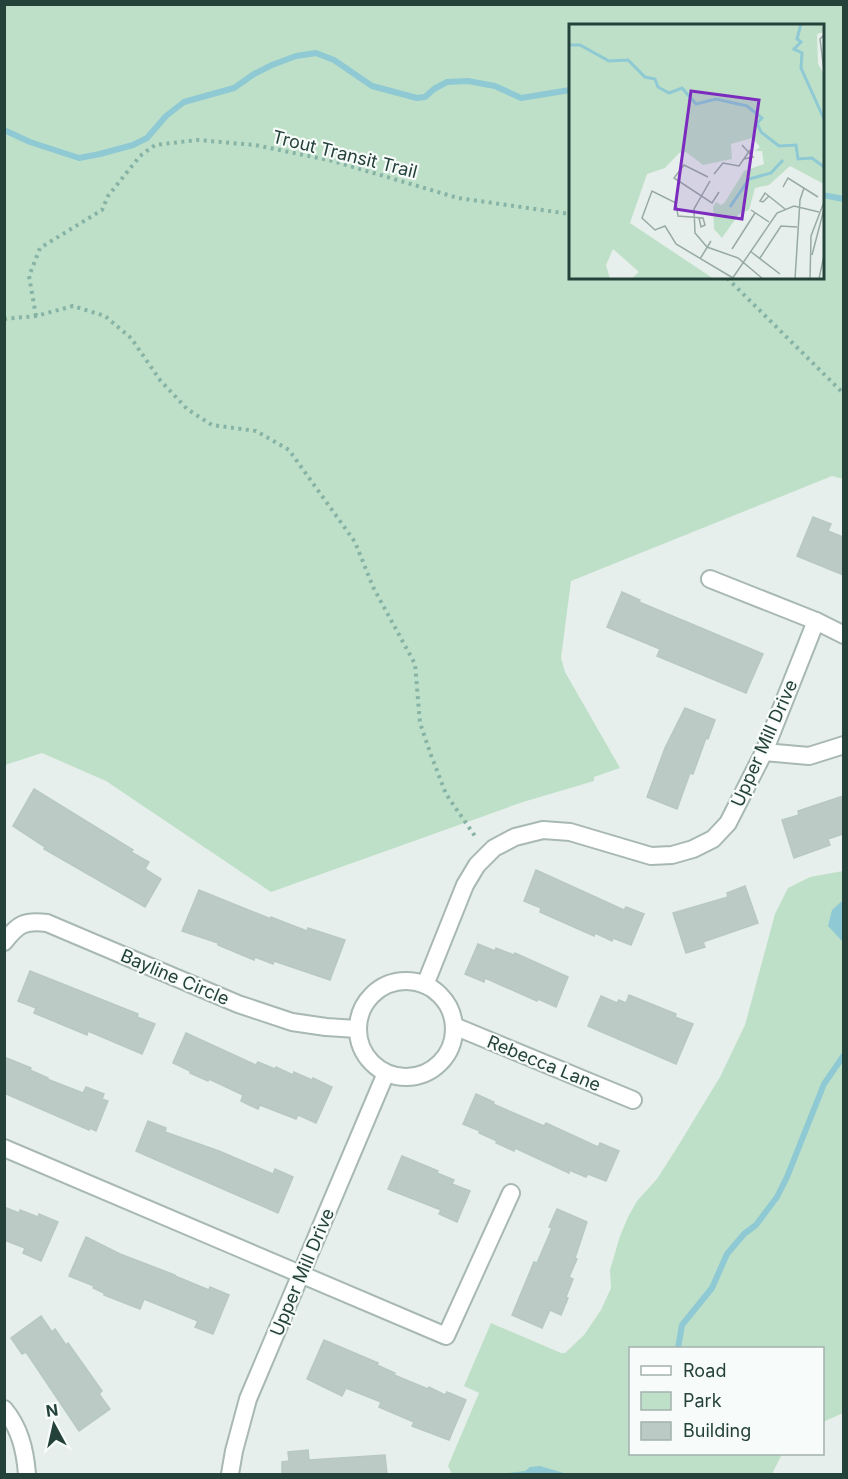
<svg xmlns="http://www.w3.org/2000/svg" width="848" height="1479" font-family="Inter,sans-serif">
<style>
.green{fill:#bfe0c8;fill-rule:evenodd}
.water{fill:#8ec9d4}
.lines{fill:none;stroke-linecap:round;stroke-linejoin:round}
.stream{stroke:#8ec9d4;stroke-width:6}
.building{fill:#bbcac4;stroke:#b8c9c2;stroke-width:1.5}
.street-casing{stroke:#a8b8b2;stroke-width:20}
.path{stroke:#86b3a5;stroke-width:4;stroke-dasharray:3 4.5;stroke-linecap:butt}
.street{stroke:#fff;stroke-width:16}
.labels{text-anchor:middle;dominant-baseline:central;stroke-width:4.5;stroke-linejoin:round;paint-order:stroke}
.street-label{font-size:18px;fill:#24423a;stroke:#f7fbf9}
.inset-river{fill:none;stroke:#8ec9d4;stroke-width:3}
.inset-road{fill:none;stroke:#98aaa4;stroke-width:1.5}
.view{fill:#7b2cbf;fill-opacity:0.15;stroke:#7b2cbf;stroke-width:3}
.inset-edge{fill:none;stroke:#24423a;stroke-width:3}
</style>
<rect width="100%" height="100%" fill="#e6efeb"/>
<!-- green -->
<g class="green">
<path d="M4,5H843V479L832,476L571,581L561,658L565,672L620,768L594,777V781L523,802L271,892L106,781L42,753L5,765ZM570,26H822V278H570Z"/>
<path d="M843,871V1413L823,1422L822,1348H630V1454H782L772,1474H452L448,1466L479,1393L464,1386L491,1323L561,1353H565L584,1335L601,1310L611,1288L610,1270L620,1236L628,1217L637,1201L657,1179L678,1146L720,1077L745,1025L775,914L788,888L810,877Z"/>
</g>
<!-- water -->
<g class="water">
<path d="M843,900V942L828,926L832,910Z"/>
<path d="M540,1466L567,1474H500L525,1471L530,1467Z"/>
</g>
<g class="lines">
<!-- stream -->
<g class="stream">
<path d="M4,130L30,142L79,158L100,154L133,145L147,138L166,116L184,102L234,88L254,74L272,65L296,56L316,53L334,60L372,86L417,98L425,97L434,89L447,82L468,81L495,86L521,98L570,90"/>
<path d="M822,195L844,199"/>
<path d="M678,1348L682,1325L712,1288L727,1254L744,1234L756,1225L777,1197L787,1177L824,1084L844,1055"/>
</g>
</g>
<!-- building -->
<g class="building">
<path d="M813,517L831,524L828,531L843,537V575L797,556Z"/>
<path d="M622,592L640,600L639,602L763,654L746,693L657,656L660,649L607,627Z"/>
<path d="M685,708L715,720L708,739L706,738L693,774L690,773L677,809L647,797L665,748Z"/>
<path d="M34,789L133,850L131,852L149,862L145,869L161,879L145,907L44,849L45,847L13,826Z"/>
<path d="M843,796V834L828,839L830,845L794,858L782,820L799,815L798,811Z"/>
<path d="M536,870L624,910L626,907L644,914L631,945L613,938L612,941L595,933L594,936L540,912L541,908L524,901Z"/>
<path d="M745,886L758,923L703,942L705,947L686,953L673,913L728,897L727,893Z"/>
<path d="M199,890L271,919V917L307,931L308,928L345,940L330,980L274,961L273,964L255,957L254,960L218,945V943L182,931Z"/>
<path d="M478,944L495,951L496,948L514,955L515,953L568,977L556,1007L538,999L537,1001L485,978L484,982L465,974Z"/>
<path d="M30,971L138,1014L137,1017L155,1024L142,1054L88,1031L87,1035L34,1013L36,1008L18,1001Z"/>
<path d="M629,995L676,1014L675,1017L693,1024L676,1064L588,1026L601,996L617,1003L619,1000L626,1003Z"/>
<path d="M186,1033L256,1065L258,1062L275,1069L276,1067L293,1075L294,1072L312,1080L313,1078L332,1087L316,1123L298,1115L296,1119L260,1105L258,1109L241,1101L243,1095L209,1079L208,1081L190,1073V1071L173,1063Z"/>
<path d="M4,1057L31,1068L30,1070L48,1078L47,1079L83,1093L86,1087L104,1094L102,1099L108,1101L96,1131L90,1128L89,1130L4,1093Z"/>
<path d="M476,1094L494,1102L493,1104L544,1126L546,1123L598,1147L600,1143L619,1151L606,1181L588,1174L586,1177L569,1170V1173L515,1148L514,1151L496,1143L497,1141L479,1133L480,1131L463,1124Z"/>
<path d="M148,1121L166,1128L165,1132L219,1151L273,1174L275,1169L293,1177L278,1213L136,1151Z"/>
<path d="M402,1156L438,1171L437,1173L454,1180L452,1184L470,1191L457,1222L439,1214L441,1210L388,1189Z"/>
<path d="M4,1207L19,1213L20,1210L38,1217L39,1214L58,1222L41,1261L23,1253L25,1248L4,1240Z"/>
<path d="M557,1209L587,1222L575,1258L577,1259L569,1277L573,1279L566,1297L568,1298L561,1315L550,1310L542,1328L512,1315L534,1262L537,1263L552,1228L549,1227Z"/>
<path d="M86,1237L120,1254L175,1275V1276L209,1290L210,1287L229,1295L213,1334L195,1327L198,1321L144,1299L140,1309L104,1295V1293L93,1288L94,1286L69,1276Z"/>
<path d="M41,1316L52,1332L55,1329L66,1345L68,1343L102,1391L99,1394L110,1409L79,1431L26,1352L22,1354L11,1338Z"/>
<path d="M324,1340L378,1363L377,1365L395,1373L394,1375L428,1389L429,1387L445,1395L447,1392L466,1400L449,1440L412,1426L414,1422L379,1407L381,1402L346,1388L342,1396L307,1379Z"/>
<path d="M308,1450L309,1460L385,1455L387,1474H282V1462L289,1461L288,1452Z"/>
</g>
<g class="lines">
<!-- street casing -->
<g class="street-casing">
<g id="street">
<path d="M710,579L816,621L844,635"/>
<path d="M764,752L809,756L844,745"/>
<path d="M4,942C18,924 25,920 47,923L238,1004L292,1022L326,1027L357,1029"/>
<circle cx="406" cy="1029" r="48"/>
<path d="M425,985L465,885L477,865L494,848L515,837L543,830L570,832L651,856L672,855L693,849L713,839L728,823L764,752L816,621"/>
<path d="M454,1026L633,1100"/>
<path d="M4,1148L446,1336L511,1193"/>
<path d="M4,1409C20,1428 25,1450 27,1474"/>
<path d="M230,1474L234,1451L248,1399L386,1073"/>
</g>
</g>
<!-- path -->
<g class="path">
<path d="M727,278L844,394"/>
<path d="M36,316L29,276L40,248L102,210L108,196L140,156L155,145L197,140L255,145L333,161L458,198L570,214"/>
<path d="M4,319L36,316L73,306L105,316L131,338L160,380L187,409L212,425L256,431L289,450L355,542L373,587L415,664L420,723L431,755L446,794L477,839"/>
</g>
<!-- street -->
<use href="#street" class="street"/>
</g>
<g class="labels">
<!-- street labels -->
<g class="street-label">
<text transform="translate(345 154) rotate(14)">Trout Transit Trail</text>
<text transform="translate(764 743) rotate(-66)">Upper Mill Drive</text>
<text transform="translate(175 977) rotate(23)">Bayline Circle</text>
<text transform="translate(544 1063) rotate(22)">Rebecca Lane</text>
<text transform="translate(302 1272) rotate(-67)">Upper Mill Drive</text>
</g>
</g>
<!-- overview -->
<g transform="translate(569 24)">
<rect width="255" height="255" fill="#e6efeb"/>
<path d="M0,0H252L255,8L248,10L249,40L255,50V160L221,142L200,161L186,164L180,186L170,190L153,214L145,205L144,183L147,178L152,181L156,178L175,147L195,140L193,127H186L191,123L183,114L162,120L163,135L134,141L117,128L110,129L96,144L78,150L61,199L145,255H62L70,248L44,225L37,241L41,255H0Z" fill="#bfe0c8"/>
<path class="inset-river" d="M232,0L228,15L232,18L225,25L233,29L232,44L255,95M0,21H11L40,37L59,36L76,53L86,55L89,63L100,69L113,64L127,80L147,75L178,82L193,94L188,99L192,108L210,122L227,121L229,135L243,134L255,143M161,183L180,155L202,149L214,136"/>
<path class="inset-road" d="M255,11L251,15L255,47M173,121L184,133L175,135M145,150L154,139L170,142L181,126M139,153L115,141L105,154L143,179L150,168M141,157L125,185L126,209L138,223L169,234L194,255M214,163L219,154L249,173M200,172L194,178L191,177L196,169L216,185M182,186L200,198M130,194L132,203L136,201L134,194L109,192L107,179L83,167L73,194L86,206L96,202L107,220L164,254M163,225L186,189M181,227L211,250M243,231L255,185M191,234L212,202L228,203M131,235L142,217M163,255L208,189L225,182L250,188M226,255L231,176L235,164M241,255L242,212L255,178M250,255L255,231"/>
<path class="view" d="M122,67L190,76L173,195L106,185Z"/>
<rect width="255" height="255" class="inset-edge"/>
</g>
<!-- border -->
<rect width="848" height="1479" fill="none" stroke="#24423a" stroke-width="12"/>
<!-- legend -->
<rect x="629" y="1347" width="195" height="108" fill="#f7fbf9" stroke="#a3b1ad" stroke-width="1.5"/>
<rect x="641" y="1366" width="30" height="9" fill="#ffffff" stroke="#a3b1ad" stroke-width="1.5"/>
<text x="683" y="1377" font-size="18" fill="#24423a">Road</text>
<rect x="641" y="1392" width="30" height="18" fill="#bfe0c8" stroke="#a3b1ad" stroke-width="1.5"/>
<text x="683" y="1407" font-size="18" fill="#24423a">Park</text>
<rect x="641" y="1422" width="30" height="18" fill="#bbcac4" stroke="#a3b1ad" stroke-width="1.5"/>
<text x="683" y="1437" font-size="18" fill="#24423a">Building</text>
<!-- north arrow -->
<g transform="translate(54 1425) rotate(352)" stroke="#f7fbf9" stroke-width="4.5" paint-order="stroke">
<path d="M0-4.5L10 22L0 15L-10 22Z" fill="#24423a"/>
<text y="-9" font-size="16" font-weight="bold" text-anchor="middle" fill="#24423a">N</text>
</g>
</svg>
